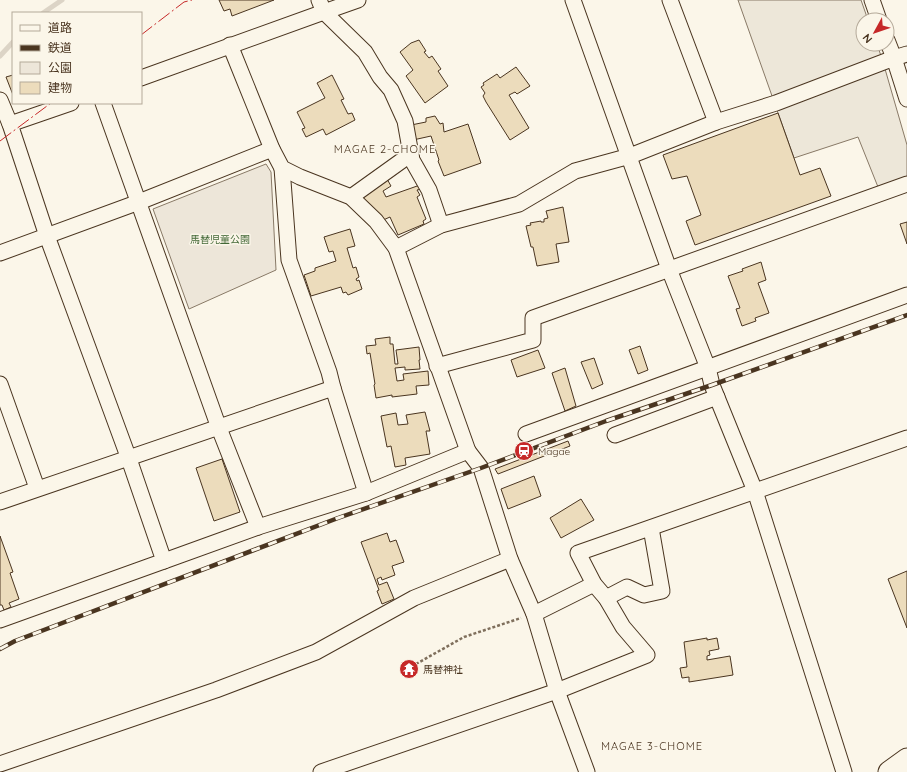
<svg xmlns="http://www.w3.org/2000/svg" width="907" height="772" font-family="Quicksand,'Noto Sans JP',sans-serif">
<style>
.green{fill:#ede6d9;stroke:#887966}
.parking{fill:#ede7d9;stroke:#887966}
.lines{fill:none;stroke-linecap:round;stroke-linejoin:round}
.stream{stroke:#dcd4c6;stroke-width:5}
.building{fill:#ecdcbc;stroke:#4a3520}
.street-casing{stroke:#4a3520;stroke-width:17}
.secondary-casing{stroke:#4a3520;stroke-width:23}
.path{stroke:#7f6f5c;stroke-width:2.5;stroke-dasharray:3 2;stroke-linecap:butt}
.street{stroke:#fbf6e9;stroke-width:15}
.secondary{stroke:#fbf6e9;stroke-width:21}
.rail-casing{stroke:#4a3520;stroke-width:4.5}
.rail{stroke:#fbf6e9;stroke-width:3;stroke-dasharray:9;stroke-linecap:butt}
.power{stroke:#c62828;stroke-width:1;stroke-dasharray:14 3 2 3;stroke-linecap:butt}
.labels{text-anchor:middle;dominant-baseline:central;stroke-width:3;stroke-linejoin:round;paint-order:stroke}
.park-label{font-size:10px;fill:#436837;stroke:#fbf6e9}
.poi-label{font-size:10px;fill:#4a3520;stroke:#fbf6e9;text-anchor:start}
.neighbourhood-label{font-size:11px;letter-spacing:1px;fill:#4a3520;stroke:#fbf6e9}
</style>
<rect width="100%" height="100%" fill="#fbf6e9"/>
<!-- green -->
<path class="green" d="M266,164L271,172L276,270L189,309L153,209Z"/>
<!-- parking -->
<path class="parking" d="M738,0H861L868,20H863V44H877L883,62L907,145V177L878,187L858,137L794,158Z"/>
<g class="lines">
<!-- stream -->
<g class="stream">
<path d="M43,13L62,0"/>
<path d="M0,56L13,42"/>
</g>
</g>
<!-- building -->
<g class="building">
<path d="M219,0H274L232,16L230,9L224,11Z"/>
<path d="M419,40L426,51L424,52L429,58L432,56L441,69L438,71L448,86L425,103L406,76L413,70L400,52L411,43Z"/>
<path d="M516,67L530,86L517,94L515,92L509,95L529,128L510,140L486,102L483,96L485,93L481,87L484,85L483,83L497,74L500,78Z"/>
<path d="M13,75V95L6,77Z"/>
<path d="M332,75L344,99L341,100L348,114L352,113L355,120L326,135L323,129L306,137L302,129L305,128L297,112L325,98L317,83Z"/>
<path d="M778,113L800,175L820,168L831,196L695,245L686,221L701,215L687,176L672,179L663,155Z"/>
<path d="M435,116L440,124L443,123L444,132L468,124L481,163L444,176L438,161L439,160L431,136L413,140L411,125L426,122V118Z"/>
<path d="M387,179L391,186L383,191L386,197L420,185L422,189L417,190L420,195L417,197L426,219L423,221L424,224L398,235L390,217L381,221L361,197Z"/>
<path d="M563,207L569,242L556,244L559,262L537,266L533,247H531L526,226L531,225L530,223L541,221V222H544V219L548,218L546,211Z"/>
<path d="M907,222V244L900,224Z"/>
<path d="M350,229L355,246L347,248L353,268L356,267L359,277L356,279L357,281L359,280L362,289L348,295L346,292L343,293L341,287L311,296L304,275L315,271V268L336,261L333,251L329,252L324,237Z"/>
<path d="M761,262L766,280L758,283L769,313L755,318L756,321L742,326L736,309L740,308L728,276L743,271L742,269Z"/>
<path d="M390,337V344H393L395,364H398L396,350L419,347L420,360H419L420,369L405,370V367L395,368L397,381L404,380L403,374L428,371L429,385L416,386L417,394L392,397V395L376,398L374,385L375,384L370,353L367,354L366,346L376,345L375,339Z"/>
<path d="M640,346L648,370L638,374L629,350Z"/>
<path d="M538,350L545,368L517,377L511,360Z"/>
<path d="M594,358L603,384L592,389L581,362Z"/>
<path d="M565,368L576,406L565,411L552,373Z"/>
<path d="M425,412L430,431H426L430,454L405,458L406,465L395,467L391,446L387,447L381,416L396,413L398,425L408,424L406,415Z"/>
<path d="M568,441L570,446L498,474L495,469Z"/>
<path d="M222,459L240,512L214,521L196,468Z"/>
<path d="M534,476L541,496L508,509L501,489Z"/>
<path d="M581,499L594,520L561,538L550,518Z"/>
<path d="M387,533L390,542L396,540L404,562L392,566L395,575L382,580L381,577L377,579L379,585L387,582L394,599L382,604L377,591L379,590L361,542Z"/>
<path d="M0,536L13,572L10,573L19,599L9,603L11,607L4,610L2,605H0Z"/>
<path d="M907,571V628L888,579Z"/>
<path d="M707,638V640L717,638L719,649L709,651L710,655L707,656V660L730,656L733,675L689,682V677L682,678L680,668L687,667L684,642Z"/>
</g>
<g class="lines">
<!-- street casing -->
<g class="street-casing">
<g id="street">
<path d="M319,0L324,12L358,0"/>
<path d="M573,0L669,269L708,368L712,385L755,491L844,772"/>
<path d="M670,0L716,122"/>
<path d="M872,0L879,20"/>
<path d="M887,40L894,58L907,54"/>
<path d="M230,45L272,149L282,168L300,177L351,197L376,221L396,248L468,451"/>
<path d="M141,78L324,12L365,52L380,77L391,90L405,121L412,160L429,190L441,225"/>
<path d="M0,100L10,124"/>
<path d="M103,103L219,428L258,527"/>
<path d="M282,168L289,260L329,372L333,388"/>
<path d="M351,197L411,154"/>
<path d="M396,248L441,225L519,204L575,171L630,156L716,122L776,103L894,58L907,99"/>
<path d="M0,253L139,202L272,149"/>
<path d="M437,366L533,340V318L907,184"/>
<path d="M0,384L37,488"/>
<path d="M526,434L907,295"/>
<path d="M615,435L717,397"/>
<path d="M0,502L333,388L366,493"/>
<path d="M164,561L258,527L366,493L468,451L481,468L510,559L534,614L557,691L587,772"/>
<path d="M606,598L627,587L644,595L662,591L651,528"/>
<path d="M534,614L594,584"/>
<path d="M0,620L164,561L129,459L47,236L10,124L71,103"/>
<path d="M0,764L216,690L316,652L414,598L510,559"/>
<path d="M321,772L557,691L647,655L623,627L606,598L594,584L578,553L907,438"/>
</g>
</g>
<!-- secondary casing -->
<g class="secondary-casing">
<path id="secondary" d="M889,772L907,759"/>
</g>
<!-- path -->
<path class="path" d="M416,664L464,637L521,618"/>
<!-- street -->
<use href="#street" class="street"/>
<!-- secondary -->
<use href="#secondary" class="secondary"/>
<!-- rail casing -->
<g class="rail-casing">
<path id="rail" d="M0,649L15,641L338,518L481,468L606,421L712,385L907,315"/>
</g>
<!-- rail -->
<use href="#rail" class="rail"/>
<!-- power -->
<g class="power">
<path d="M141,35L184,2L192,0"/>
<path d="M0,141L51,103"/>
</g>
</g>
<!-- icons -->
<defs>
<g id="station-disc" transform="scale(1)"><circle r="9.5" fill="#c62828" stroke="#fbf6e9"/><path d="M-3-6H3Q5-6 5-4V2Q5 4 3 4L4.5 6H3L1.5 4h-3L-3 6H-4.5L-3 4Q-5 4-5 2V-4Q-5-6-3-6ZM-3.5-4v3h7v-3ZM-3.5 1v1.5H-2V1ZM2 1v1.5H3.5V1Z" fill="#fff"/></g>
<g id="temple-disc" transform="scale(1)"><circle r="9.5" fill="#c62828" stroke="#fbf6e9"/><path d="M0-6L5-2H3V0L6.5 2.5H4V6H1.5V3h-3V6H-4V2.5H-6.5L-3 0V-2H-5Z" fill="#fff"/></g>
</defs>
<g fill-rule="evenodd">
<use href="#station-disc" x="524" y="451"/>
<use href="#temple-disc" x="409" y="669"/>
</g>
<g class="labels">
<!-- park labels -->
<g class="park-label">
<text x="220" y="239">馬替児童公園</text>
</g>
<!-- poi labels -->
<g class="poi-label">
<text x="538" y="451">Magae</text>
<text x="423" y="669">馬替神社</text>
</g>
<!-- neighbourhood labels -->
<g class="neighbourhood-label">
<text x="385" y="149">MAGAE 2-CHOME</text>
<text x="652" y="746">MAGAE 3-CHOME</text>
</g>
</g>
<!-- legend -->
<rect x="12" y="12" width="130" height="92" fill="#fbf6e9" stroke="#b4a999"/>
<rect x="20" y="25" width="20" height="6" fill="#fbf6e9" stroke="#b4a999"/>
<text x="48" y="32" font-size="12" fill="#4a3520">道路</text>
<rect x="20" y="45" width="20" height="6" fill="#4a3520" stroke="#b4a999"/>
<text x="48" y="52" font-size="12" fill="#4a3520">鉄道</text>
<rect x="20" y="62" width="20" height="12" fill="#ede6d9" stroke="#b4a999"/>
<text x="48" y="72" font-size="12" fill="#4a3520">公園</text>
<rect x="20" y="82" width="20" height="12" fill="#ecdcbc" stroke="#b4a999"/>
<text x="48" y="92" font-size="12" fill="#4a3520">建物</text>
<!-- north arrow -->
<g transform="translate(875 32) rotate(230)"><circle r="19" fill="#fbf6e9" stroke="#b4a999"/>
<path d="M0-3L7 15L0 10L-7 15Z" fill="#c62828"/>
<text y="-6" font-size="11" font-weight="bold" text-anchor="middle" fill="#4a3520">N</text>
</g>
</svg>
